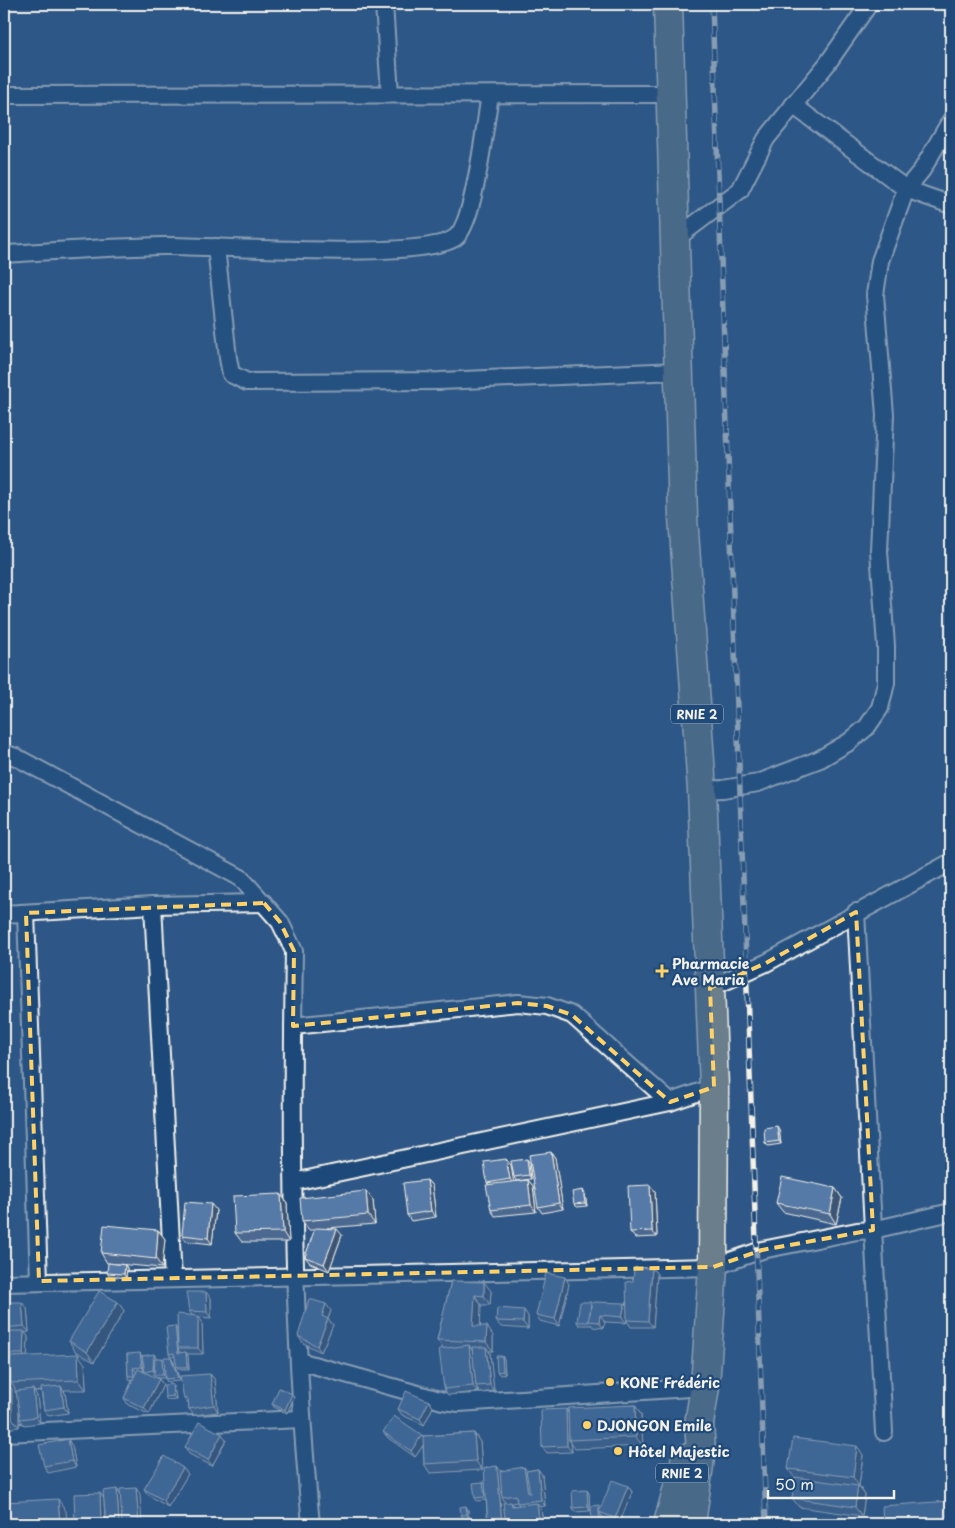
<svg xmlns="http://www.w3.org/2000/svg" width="955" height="1528" font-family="'Playpen Sans',sans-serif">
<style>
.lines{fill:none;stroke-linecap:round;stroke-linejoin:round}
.street-casing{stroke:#f4f1e8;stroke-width:20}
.highway-casing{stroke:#f4f1e8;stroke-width:31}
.street{stroke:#1f4a7a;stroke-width:16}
.highway{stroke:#6b7e8b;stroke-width:28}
.rail-casing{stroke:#f4f1e8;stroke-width:5.5}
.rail{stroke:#1f4a7a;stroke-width:4;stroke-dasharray:11;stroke-linecap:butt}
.wall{fill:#4b6990;stroke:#f4f1e8;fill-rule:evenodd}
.shaded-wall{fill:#3d5575;stroke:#f4f1e8}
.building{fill:#577aa7;stroke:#f4f1e8}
.marked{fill:none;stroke:#ffd166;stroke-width:4;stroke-dasharray:10 6;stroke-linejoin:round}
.poi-dot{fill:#ffd166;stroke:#1f4a7a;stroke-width:2}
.labels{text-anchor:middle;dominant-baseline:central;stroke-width:4.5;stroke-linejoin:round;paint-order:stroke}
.shield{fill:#1f4a7a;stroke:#b4bfc7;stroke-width:1}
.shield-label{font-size:12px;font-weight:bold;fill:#f4f1e8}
.poi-label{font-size:14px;font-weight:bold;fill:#f4f1e8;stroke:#1f4a7a;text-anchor:start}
</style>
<rect width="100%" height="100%" fill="#2e5787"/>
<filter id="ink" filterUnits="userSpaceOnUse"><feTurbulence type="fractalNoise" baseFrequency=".02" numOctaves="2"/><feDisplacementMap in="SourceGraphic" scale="10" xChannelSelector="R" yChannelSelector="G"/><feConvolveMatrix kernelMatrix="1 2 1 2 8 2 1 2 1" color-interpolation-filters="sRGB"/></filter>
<g filter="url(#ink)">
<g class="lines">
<!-- street casing -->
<g class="street-casing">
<g id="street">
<path d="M384,4L390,94"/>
<path d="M4,95L671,94"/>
<path d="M793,105L906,189L951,205"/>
<path d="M674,240L740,190L766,139L827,64L869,4"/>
<path d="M216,247L228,358L231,374L247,382L440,381L678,371"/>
<path d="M4,254C57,251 110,247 163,246C213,245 425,262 456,237C475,221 485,123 490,95"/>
<path d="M4,753L16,757L241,878L280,922L294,951C291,1142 292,1334 311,1524"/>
<path d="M702,790L723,789L758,783L820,759L849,742L867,727L880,708L886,683V646L879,551L885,415L875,295L880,261L906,189L922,170L951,120"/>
<path d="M153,905L173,1279"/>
<path d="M856,912L884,1432"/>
<path d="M26,913L39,1281"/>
<path d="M4,914L153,905L264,903"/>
<path d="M710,988L766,963L951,862"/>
<path d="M293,1026L518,1003L547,1006L572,1015L670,1102"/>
<path d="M294,1182L670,1102L714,1087"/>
<path d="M4,1283L713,1267L762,1250L857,1231L873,1230L951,1212"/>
<path d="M299,1361L443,1401L459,1403L705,1387"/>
<path d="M4,1433L301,1419"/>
</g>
</g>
<!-- highway casing -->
<g class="highway-casing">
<g id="highway">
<path d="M668,4L683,517L702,790L714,1087L713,1267L705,1387L699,1424L701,1450L691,1524"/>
<path d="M668,1524L686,1458"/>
</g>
</g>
<!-- street -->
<use href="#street" class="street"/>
<!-- highway -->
<use href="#highway" class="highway"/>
<!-- rail casing -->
<g class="rail-casing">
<path id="rail" d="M712,4L766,1524"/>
</g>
<!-- rail -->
<use href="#rail" class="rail"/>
</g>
<!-- wall -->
<g class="wall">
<path d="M779,1129L781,1144L768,1146L765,1143Z"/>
<path d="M551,1152L555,1158L563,1209L542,1213L538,1207Z"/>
<path d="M529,1162L531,1179L516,1181L514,1177Z"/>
<path d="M511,1165L513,1182L528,1180L533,1186L536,1212L495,1216L491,1210L489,1184L487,1183Z"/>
<path d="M427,1180L432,1186L436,1217L411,1221L407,1215Z"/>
<path d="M835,1188L842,1198L836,1224L783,1212L776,1203Z"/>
<path d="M655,1191L657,1237L635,1238L630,1232Z"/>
<path d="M281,1194L287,1203L289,1242H242L235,1233Z"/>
<path d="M585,1194L587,1206L577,1207L574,1204Z"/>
<path d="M373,1200L375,1224L327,1228L342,1235L329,1271L310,1263L305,1257L315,1230H308L302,1221Z"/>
<path d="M216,1210L212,1244L186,1241L182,1235Z"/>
<path d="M158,1230L165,1239L162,1268L107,1263L101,1253Z"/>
<path d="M125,1265L127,1268L126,1278L109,1276L107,1273Z"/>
<path d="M652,1268L657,1274L653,1327H631L627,1321L626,1323L605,1322L603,1328L593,1327L591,1324V1325H579L577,1322L592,1305L626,1306L633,1281Z"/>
<path d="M451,1281L491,1291L490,1305H481L480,1326L493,1336V1351H489L490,1353L494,1391L480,1393L477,1388L478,1392L448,1395L444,1389L443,1348L437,1340Z"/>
<path d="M569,1284L559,1326L540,1321L536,1315Z"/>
<path d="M211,1298V1318L199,1317L202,1322L203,1354H187L188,1356L189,1370H180L177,1367L175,1356L171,1357L169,1354L177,1330L192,1315L189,1311Z"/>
<path d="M4,1302L27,1308L29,1332L25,1333L28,1337L27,1356L85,1364L86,1390H64L65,1393L68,1413L49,1416L44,1410L41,1391L34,1392L37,1396L40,1423L24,1425L20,1419L19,1411V1427L6,1429L4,1425Z"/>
<path d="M118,1302L124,1311L94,1362L75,1351L69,1341Z"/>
<path d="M331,1311L328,1319L333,1325L321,1352L303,1343L298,1336Z"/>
<path d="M528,1316V1329L501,1327L496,1321Z"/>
<path d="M127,1354L156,1357V1358L164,1360L171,1357L173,1360L180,1381L167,1382L165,1378H157L159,1379L163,1385L149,1414L128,1405L124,1398L133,1379L130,1380L128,1376ZM143,1359L145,1372L146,1373L141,1371L144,1370Z"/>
<path d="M502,1356L504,1359L505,1374L500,1375L497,1372Z"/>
<path d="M210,1374L215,1380L218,1412L194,1415L189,1409V1405L184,1399Z"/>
<path d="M174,1387L176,1399L167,1400L165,1397Z"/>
<path d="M294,1397L287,1413L274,1407L272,1404Z"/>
<path d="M429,1401L433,1407L424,1425L402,1415L398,1409Z"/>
<path d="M635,1405L641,1415L643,1446L575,1449L571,1443L572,1452L547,1453L542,1447L566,1409L568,1412Z"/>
<path d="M383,1432L422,1435L423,1436L474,1433L480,1442L482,1470L430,1473L424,1464L423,1445L415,1457L388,1438Z"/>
<path d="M226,1440L212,1466L189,1454L185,1447Z"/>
<path d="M72,1446L76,1467L48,1473L44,1466Z"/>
<path d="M863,1455L859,1486L865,1495L862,1516L799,1507L792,1498L795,1478L788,1469Z"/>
<path d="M497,1466L500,1471H527L538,1469L542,1475L545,1506L539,1507L541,1509L543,1524H488L486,1500L477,1501L475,1498L483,1482L485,1484ZM517,1502L519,1505L514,1506L512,1503Z"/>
<path d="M188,1474L168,1507L148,1495L144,1489Z"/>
<path d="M628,1486L632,1492L619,1524L603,1518L602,1516L603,1524H594L592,1522L600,1508Z"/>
<path d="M589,1493L590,1511L575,1512L573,1508Z"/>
<path d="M468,1510L469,1518L464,1519L461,1515Z"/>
</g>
<!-- shaded-wall -->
<g class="shaded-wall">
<path d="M777,1126L779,1129L781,1144L779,1141Z"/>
<path d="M551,1152L555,1158L563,1209L559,1203Z"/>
<path d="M506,1159L511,1165L514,1185L510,1179Z"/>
<path d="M527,1159L529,1162L531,1179L529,1175Z"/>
<path d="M427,1180L432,1186L436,1217L431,1211Z"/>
<path d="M528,1180L533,1186L536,1212L531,1205Z"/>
<path d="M650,1185L655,1191L657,1237L652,1231Z"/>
<path d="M835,1188L842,1198L836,1224L830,1214Z"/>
<path d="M583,1190L585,1194L587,1206L585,1203Z"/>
<path d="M366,1191L373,1200L375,1224L368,1215Z"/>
<path d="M281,1194L287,1203L289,1242L283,1232Z"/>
<path d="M211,1204L216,1210L212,1244L208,1238Z"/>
<path d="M337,1229L342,1235L329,1271L324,1264Z"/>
<path d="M158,1230L165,1239L162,1268L156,1259Z"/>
<path d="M4,1240L8,1245L4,1252Z"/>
<path d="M125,1265L127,1268L126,1278L124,1274Z"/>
<path d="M652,1268L657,1274L653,1327L648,1321Z"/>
<path d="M565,1277L569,1284L559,1326L555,1319Z"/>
<path d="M484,1282L491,1291L490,1305L484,1296Z"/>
<path d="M206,1292L211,1298V1318L207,1312Z"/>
<path d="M475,1295L481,1305L480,1335L473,1326Z"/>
<path d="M22,1302L27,1308L29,1332L24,1326Z"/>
<path d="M118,1302L124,1311L94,1362L87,1352Z"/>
<path d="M625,1303L629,1309L626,1323L622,1317Z"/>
<path d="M326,1304L331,1311L326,1323L322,1316Z"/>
<path d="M524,1310L528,1316V1329L523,1322Z"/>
<path d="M600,1315L605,1322L603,1328L599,1322Z"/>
<path d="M198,1316L202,1322L203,1354L198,1348Z"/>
<path d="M328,1319L333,1325L321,1352L317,1346Z"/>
<path d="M175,1326L177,1330L178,1348L179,1351L180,1356L178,1353Z"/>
<path d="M487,1326L493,1336V1351L486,1342Z"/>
<path d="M24,1331L28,1337L27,1361L23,1354Z"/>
<path d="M469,1345L473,1352L476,1386L477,1388L478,1392L473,1386Z"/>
<path d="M486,1347L490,1353L494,1391L490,1385Z"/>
<path d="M186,1352L188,1356L189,1370L187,1367Z"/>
<path d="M140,1353L142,1356L144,1370L142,1367Z"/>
<path d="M4,1354L11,1364V1383L15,1388V1392L19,1397V1427L12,1418L10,1388Z"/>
<path d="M78,1354L85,1364L86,1390L79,1380Z"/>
<path d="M154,1354L156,1357L155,1373L153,1370Z"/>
<path d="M502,1356L504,1359L505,1374L503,1371Z"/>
<path d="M171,1357L173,1360L180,1381L178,1378Z"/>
<path d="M162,1358L165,1361V1378L163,1375Z"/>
<path d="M133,1368L136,1371V1379L134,1376Z"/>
<path d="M210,1374L215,1380L218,1412L214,1405Z"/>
<path d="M159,1379L163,1385L149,1414L144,1408Z"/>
<path d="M172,1384L174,1387L176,1399L173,1396Z"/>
<path d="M61,1386L65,1393L68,1413L64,1407Z"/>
<path d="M33,1389L37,1396L40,1423L36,1417Z"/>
<path d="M292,1394L294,1397L287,1413L285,1410Z"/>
<path d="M429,1401L433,1407L424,1425L420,1419Z"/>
<path d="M635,1405L641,1415L643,1446L636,1437Z"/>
<path d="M566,1409L570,1416L569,1440L571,1443L572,1452L567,1446Z"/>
<path d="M474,1433L480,1442L482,1470L476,1461Z"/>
<path d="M222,1434L226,1440L212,1466L208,1460Z"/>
<path d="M422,1435L426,1441L415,1457L411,1451Z"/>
<path d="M68,1439L72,1446L76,1467L72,1461Z"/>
<path d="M857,1446L863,1455L859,1486L853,1477Z"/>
<path d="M497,1466L501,1472L502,1497L504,1500L506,1524H502Z"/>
<path d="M524,1467L529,1473L533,1499L528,1493Z"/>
<path d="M183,1468L188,1474L168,1507L163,1500Z"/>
<path d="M538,1469L542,1475L545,1506L541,1500Z"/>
<path d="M628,1486L632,1492L619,1524L615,1518Z"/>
<path d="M858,1486L865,1495L862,1516L855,1507Z"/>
<path d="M136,1488L140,1494L142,1524H139Z"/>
<path d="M117,1489L121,1496L123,1524H119Z"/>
<path d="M587,1490L589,1493L590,1511L588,1507Z"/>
<path d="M100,1493L104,1499L105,1524H101Z"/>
<path d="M58,1499L66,1511L67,1524H60Z"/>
<path d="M949,1501L951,1504V1524Z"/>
<path d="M537,1503L541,1509L543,1524L539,1519Z"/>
<path d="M466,1506L468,1510L469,1518L467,1515Z"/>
<path d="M600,1513L602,1516L603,1524L600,1521Z"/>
</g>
<!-- building -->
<g class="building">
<path d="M777,1126L779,1141L765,1143L764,1128Z"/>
<path d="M551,1152L559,1203L538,1207L529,1155Z"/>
<path d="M506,1159L510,1179L487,1183L484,1162Z"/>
<path d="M527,1159L529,1175L514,1177L511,1161Z"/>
<path d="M782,1177L835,1188L830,1214L776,1203Z"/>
<path d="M427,1180L431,1211L407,1215L403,1183Z"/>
<path d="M528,1180L531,1205L491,1210L486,1185Z"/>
<path d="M650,1185L652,1231L630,1232L628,1186Z"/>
<path d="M583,1190L585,1203L574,1204L572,1192Z"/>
<path d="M366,1191L368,1215L302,1221L300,1198Z"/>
<path d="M281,1194L283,1232L235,1233L233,1196Z"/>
<path d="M185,1202L211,1204L208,1238L182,1235Z"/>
<path d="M104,1225L158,1230L156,1259L101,1253Z"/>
<path d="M315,1228L337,1229L324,1264L305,1257Z"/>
<path d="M108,1263L125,1265L124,1274L107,1273Z"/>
<path d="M634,1268H652L648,1321L627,1320L626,1282L633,1281Z"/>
<path d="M546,1273L565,1277L555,1319L536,1315Z"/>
<path d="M451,1281L484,1282V1296L475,1295L473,1326H487L486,1342L437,1340Z"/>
<path d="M99,1291L118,1302L87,1352L69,1341Z"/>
<path d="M186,1292H206L207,1312L189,1311Z"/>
<path d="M309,1299L326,1304L322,1316L328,1319L317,1346L298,1336Z"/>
<path d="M4,1302H22L24,1326L4,1328Z"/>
<path d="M580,1302H591L589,1322H577Z"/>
<path d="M593,1302L625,1303L622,1317L600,1315L599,1322L588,1321Z"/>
<path d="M497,1308L524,1310L523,1322L496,1321Z"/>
<path d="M177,1314L198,1316V1348H178Z"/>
<path d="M175,1326L178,1353L186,1352L187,1367H177L174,1353L169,1354L166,1327Z"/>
<path d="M4,1331H24L23,1354H4Z"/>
<path d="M469,1345L473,1386L444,1389L439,1349Z"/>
<path d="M472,1347H486L490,1385L476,1386Z"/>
<path d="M140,1353L142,1367L133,1368L134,1376H128L127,1354Z"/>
<path d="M4,1354L10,1388H12V1418L4,1419Z"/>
<path d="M78,1354L79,1380L11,1383L10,1357Z"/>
<path d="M154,1354L153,1370L145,1372L142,1356Z"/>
<path d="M496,1356H502L503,1371L497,1372Z"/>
<path d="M164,1357H171L178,1378L165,1379Z"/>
<path d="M155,1358H162L163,1375H154Z"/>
<path d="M138,1369L159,1379L144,1408L124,1398Z"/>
<path d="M210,1374L214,1405L189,1409L188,1399H184L180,1376Z"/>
<path d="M172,1384L173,1396L165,1397L164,1385Z"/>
<path d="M61,1386L64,1407L44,1410L41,1388Z"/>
<path d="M279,1388L292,1394L285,1410L272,1404Z"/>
<path d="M33,1389L36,1417L20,1419L16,1391Z"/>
<path d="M406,1391L429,1401L420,1419L398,1409Z"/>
<path d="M635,1405L636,1437L569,1440L568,1408Z"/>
<path d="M566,1409L567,1446L542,1447L541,1410Z"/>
<path d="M394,1416L422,1435L411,1451L383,1432Z"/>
<path d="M199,1422L222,1434L208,1460L185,1447Z"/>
<path d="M474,1433L476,1461L424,1464L423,1436Z"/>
<path d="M793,1438L857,1446L853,1477L788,1469Z"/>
<path d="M68,1439L72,1461L44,1466L39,1445Z"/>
<path d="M164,1456L183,1468L163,1500L144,1489Z"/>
<path d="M497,1466L502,1524H488L484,1468Z"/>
<path d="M524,1467L528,1493H530L526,1471L538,1469L541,1500L517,1503L516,1495L502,1497L500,1471Z"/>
<path d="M795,1477L858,1486L855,1507L792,1498Z"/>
<path d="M612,1480L628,1486L615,1518L599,1512Z"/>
<path d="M483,1482L485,1497L475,1498L473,1483Z"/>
<path d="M136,1488L139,1524H122L120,1489Z"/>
<path d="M117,1489L119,1524H106L103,1491Z"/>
<path d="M587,1490L588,1507L573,1508L572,1491Z"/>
<path d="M100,1493L101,1524H75L74,1494Z"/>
<path d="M58,1499L60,1524H4V1502Z"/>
<path d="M949,1501L951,1524H883L882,1506Z"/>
<path d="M511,1502L512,1506L537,1503L539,1519L526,1521L527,1524H506L503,1503Z"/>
<path d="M599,1505V1512L600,1521L592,1522L591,1506Z"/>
<path d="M466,1506L467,1515H461L460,1507Z"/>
</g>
</g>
<!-- marked area -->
<path d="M0 0H955V1528H0ZM264,903L280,922L294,951L293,1026L518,1003L547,1006L572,1015L670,1102L714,1087L710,988L766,963L856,912L873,1230L762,1250L713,1267L39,1281L26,913Z" fill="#2e5787" fill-opacity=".55" fill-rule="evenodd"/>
<path class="marked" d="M264,903L280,922L294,951L293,1026L518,1003L547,1006L572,1015L670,1102L714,1087L710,988L766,963L856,912L873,1230L762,1250L713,1267L39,1281L26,913Z"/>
<!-- markers -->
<g class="poi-dot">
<path d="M659.5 963.5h5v5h5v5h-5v5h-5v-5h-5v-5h5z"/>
<circle cx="610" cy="1382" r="5"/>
<circle cx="587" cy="1425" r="5"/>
<circle cx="618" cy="1451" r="5"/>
</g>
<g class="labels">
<!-- shield labels -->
<g class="shield">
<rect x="671" y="704.5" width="52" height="19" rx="4"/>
<rect x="656" y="1463.5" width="52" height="19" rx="4"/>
</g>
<g class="shield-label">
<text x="697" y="714">RNIE 2</text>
<text x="682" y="1473">RNIE 2</text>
</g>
<!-- poi labels -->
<g class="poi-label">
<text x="672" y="963">Pharmacie<tspan x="672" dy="16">Ave Maria</tspan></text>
<text x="620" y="1382">KONE Frédéric</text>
<text x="597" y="1425">DJONGON Emile</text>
<text x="628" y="1451">Hôtel Majestic</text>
</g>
</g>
<!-- margin -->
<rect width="955" height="1528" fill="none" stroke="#1f4a7a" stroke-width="20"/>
<rect x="10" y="10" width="935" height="1508" fill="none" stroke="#f4f1e8" stroke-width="2" filter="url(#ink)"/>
<!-- scale -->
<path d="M768 1490v8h126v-8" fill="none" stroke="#f4f1e8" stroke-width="2.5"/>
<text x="775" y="1490" font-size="15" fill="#f4f1e8" stroke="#1f4a7a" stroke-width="4" paint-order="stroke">50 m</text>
</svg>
